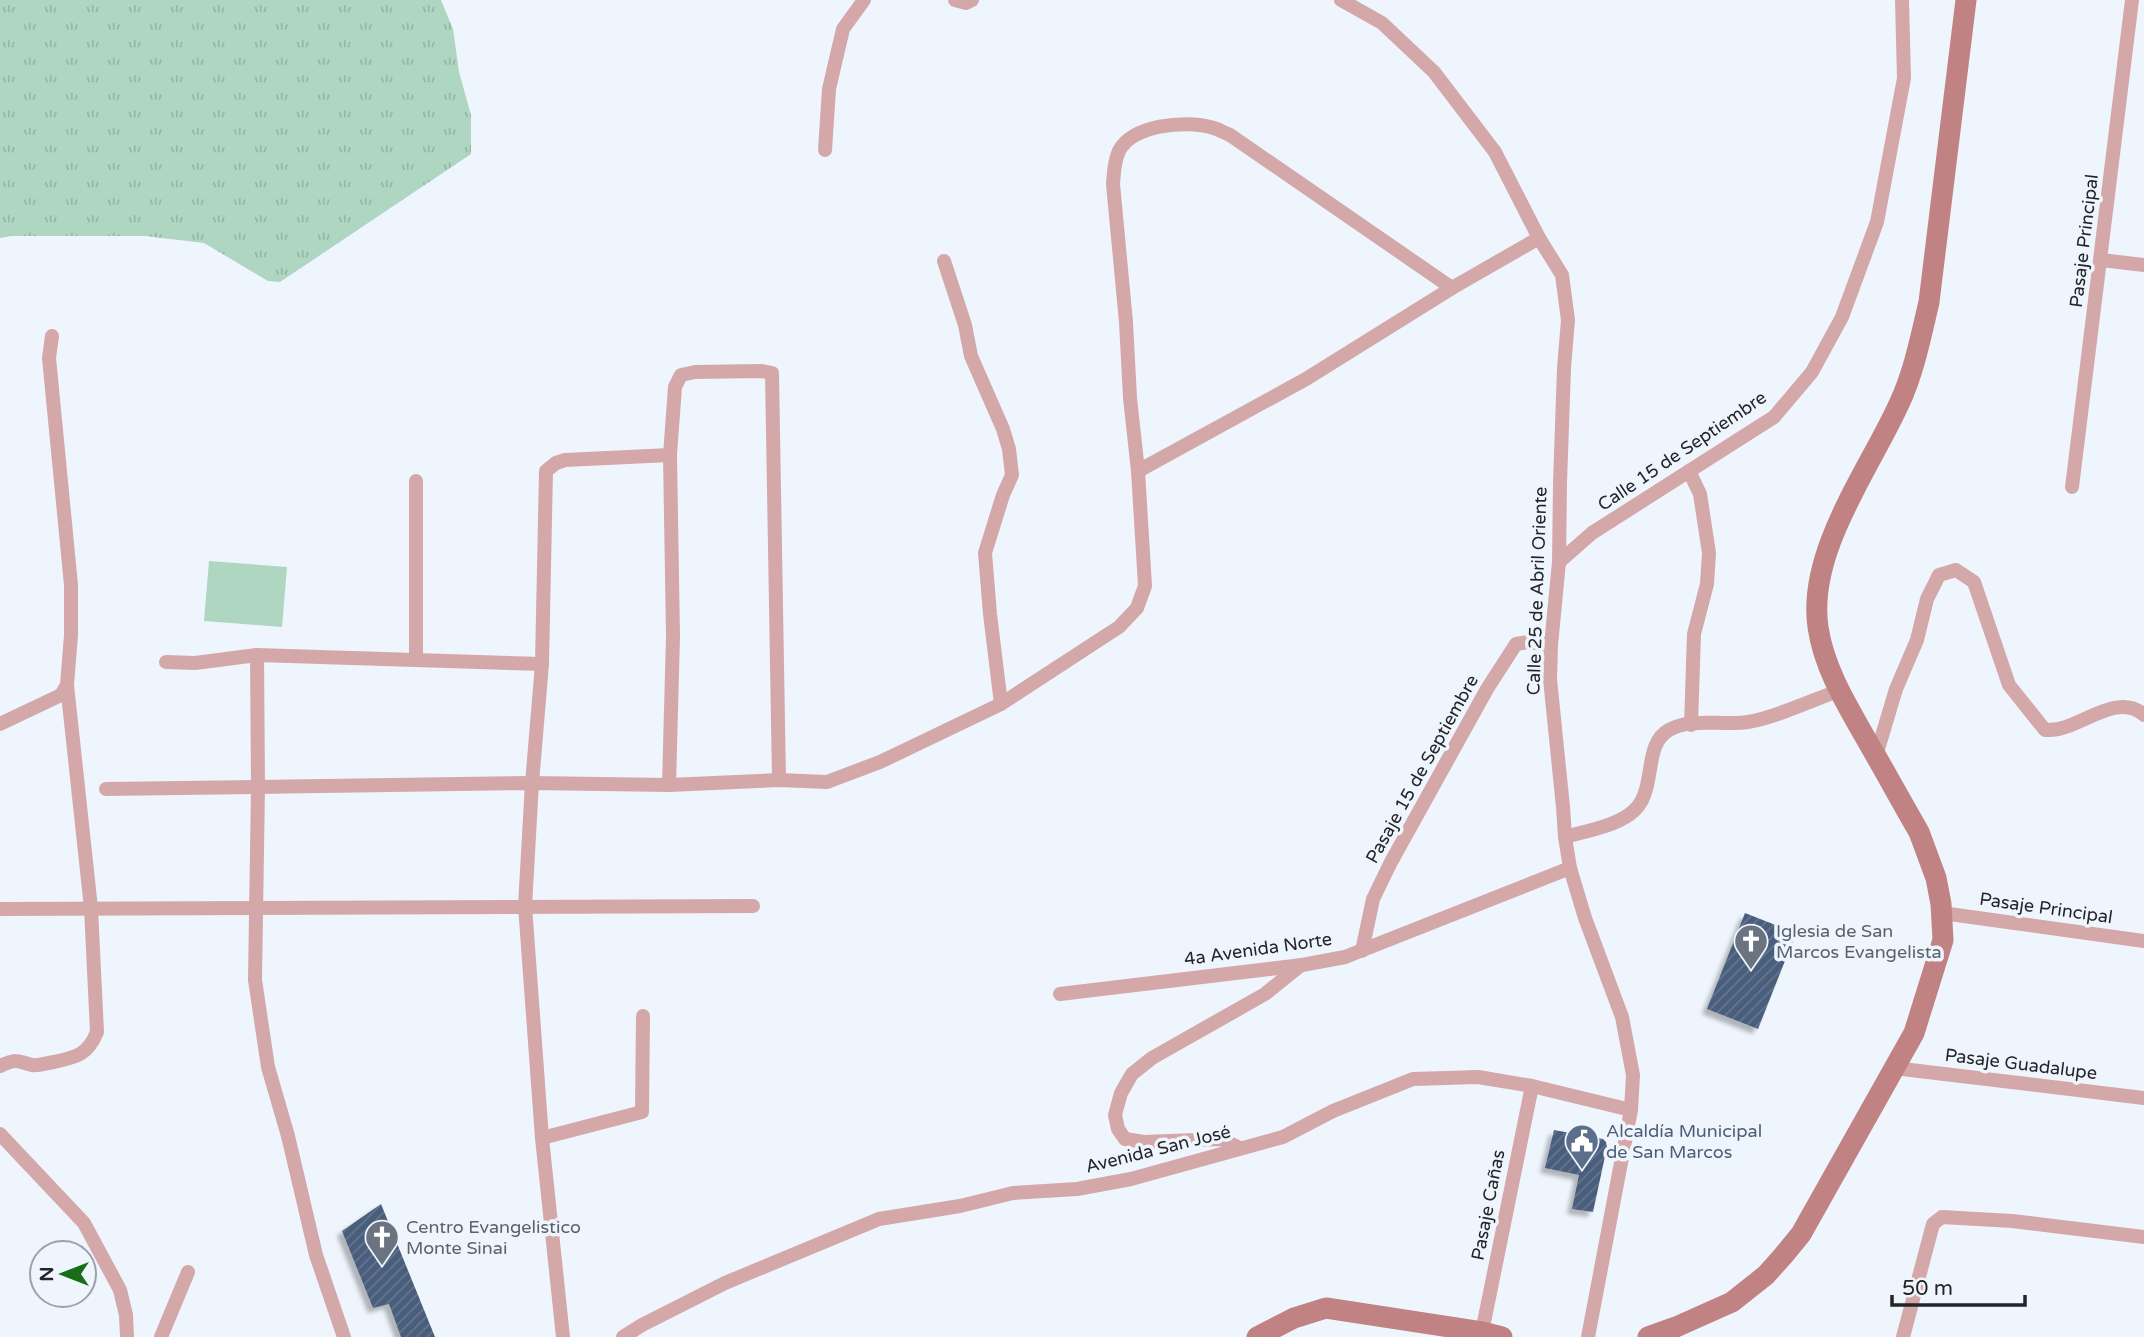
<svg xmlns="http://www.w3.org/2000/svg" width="2144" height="1337" font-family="'Varela Round',sans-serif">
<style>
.grass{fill:url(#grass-tufts)}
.park{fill:#aed6c1}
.building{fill:url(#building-hatch);filter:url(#shadow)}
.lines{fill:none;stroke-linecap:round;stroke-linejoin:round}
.minor{stroke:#d4a8a8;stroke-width:14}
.secondary{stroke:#c18283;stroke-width:21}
.labels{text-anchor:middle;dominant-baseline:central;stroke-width:7;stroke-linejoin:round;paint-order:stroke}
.street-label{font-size:18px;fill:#232528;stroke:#eff5fd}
.worship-label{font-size:18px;fill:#5b616d;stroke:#eff5fd;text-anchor:start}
.service-label{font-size:18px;fill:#4e5e75;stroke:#eff5fd;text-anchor:start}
</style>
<defs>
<pattern id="grass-tufts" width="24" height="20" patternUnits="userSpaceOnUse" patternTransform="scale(1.75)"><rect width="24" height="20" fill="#aed6c1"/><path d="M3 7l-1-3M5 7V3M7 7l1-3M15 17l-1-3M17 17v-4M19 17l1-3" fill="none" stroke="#95b8a6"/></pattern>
<pattern id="building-hatch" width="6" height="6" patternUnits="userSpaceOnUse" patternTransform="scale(1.75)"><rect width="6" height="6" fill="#485d7b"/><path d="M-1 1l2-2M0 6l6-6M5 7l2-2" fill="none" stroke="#65758c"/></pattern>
<filter id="shadow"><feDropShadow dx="-5" dy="5" stdDeviation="2" flood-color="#0004"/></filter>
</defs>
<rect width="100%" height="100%" fill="#eff5fd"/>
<!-- grass -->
<path class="grass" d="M0,0H441L453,29L459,72L471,115V154L280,282L268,281L204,243L145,236H11L0,238Z"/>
<!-- park -->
<path class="park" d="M209,561L287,567L282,627L204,621Z"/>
<!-- building -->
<g class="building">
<path d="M1745,913L1796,933L1758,1029L1707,1009Z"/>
<path d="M1554,1130L1603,1139L1606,1142L1607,1147L1593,1212L1572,1209L1579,1175L1545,1168Z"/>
<path d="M381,1204L435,1337H401L389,1304L373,1308L342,1231Z"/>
</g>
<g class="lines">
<!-- minor -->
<g class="minor">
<path d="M955,0L966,3L972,0"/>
<path d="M1341,0L1382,23L1434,72L1495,152L1539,238L1562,275L1568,320L1564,368L1560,483L1559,562L1551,645L1550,679L1563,807L1565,837L1570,868L1585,918L1622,1017L1633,1075L1631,1110L1588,1337"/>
<path d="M825,150L829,89L843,29L864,0"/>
<path d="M2101,260L2144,265"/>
<path d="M944,261L965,325L971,356L1003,429L1009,449L1012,475L1003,495L985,553L990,614L1001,704"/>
<path d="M1138,471L1306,379L1452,288L1539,238"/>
<path d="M1689,471L1700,494L1709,553L1707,584L1694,634L1691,725"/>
<path d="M416,481V659"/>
<path d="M2072,487L2132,0"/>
<path d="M1559,562L1592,533L1774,417L1812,372L1842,317L1877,222L1904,78L1902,0"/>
<path d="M257,655L258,786L255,980L268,1067L288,1136L316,1255L344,1337"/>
<path d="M166,662L195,663L257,655L542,664"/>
<path d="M0,724L61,695L67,685"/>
<path d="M1876,756L1896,689L1917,640L1927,599L1939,575L1956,570L1974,582L2009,685L2045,730C2050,730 2056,730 2062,728C2086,722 2121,693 2144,715"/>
<path d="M669,785L673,636L670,455L675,387L681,375L695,372L762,371L772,373L779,780"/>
<path d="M106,789L532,783L669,785L779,780L827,782L880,762L1001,704L1119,627L1137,608L1145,586L1138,471L1130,398L1126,322L1113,184C1114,173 1114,161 1119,151C1132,125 1185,120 1210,127C1217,128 1224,133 1230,135L1452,288"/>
<path d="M1565,837C1586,831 1612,827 1630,814C1659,794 1641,745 1669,730C1691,717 1723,726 1748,722C1777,717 1810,701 1838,691"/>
<path d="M0,909L753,906"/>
<path d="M1942,913L2144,941"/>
<path d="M1362,951L1373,899L1391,862L1487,689L1516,644L1528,642L1551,645"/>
<path d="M1060,994L1302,965L1345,957L1570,868"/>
<path d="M0,1066C18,1058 15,1061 32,1065C38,1066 47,1063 54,1062C76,1057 88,1055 97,1032L91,908L67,685L71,635V585L49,358L52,336"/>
<path d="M1894,1068L2144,1098"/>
<path d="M0,1134L84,1223L120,1290L126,1315L127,1337"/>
<path d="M542,1138L642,1112L643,1016"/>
<path d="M1240,1148L1221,1139L1144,1142L1125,1139L1118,1129L1115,1115L1121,1093L1132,1074L1152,1058L1265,994L1301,965"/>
<path d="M1482,1332L1532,1086"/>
<path d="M161,1337L188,1272"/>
<path d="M563,1337L542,1138L525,906L532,783L542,664L546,471L556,463L565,460L670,455"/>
<path d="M623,1337L642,1325L725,1283L879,1219L960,1206L1013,1193L1077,1189L1131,1179L1283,1137L1333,1111L1413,1079L1478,1077L1532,1086L1631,1110"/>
<path d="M1903,1337L1933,1224L1942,1217L2012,1221L2144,1237"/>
</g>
<!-- secondary -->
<g class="secondary">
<path d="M1257,1337L1294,1318L1326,1308L1482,1332L1502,1337"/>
<path d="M1648,1337L1676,1327L1732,1302L1766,1275L1783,1256L1801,1234L1914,1033L1943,940L1941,904L1936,878L1919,832C1902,803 1886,773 1869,744C1848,707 1824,669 1818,627C1807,552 1869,470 1899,404C1914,372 1921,336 1929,302L1966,0"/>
</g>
</g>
<!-- icons -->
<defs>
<g id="church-pin" transform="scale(1.75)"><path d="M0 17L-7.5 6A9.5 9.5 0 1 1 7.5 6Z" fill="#6b7280" stroke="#eff5fd"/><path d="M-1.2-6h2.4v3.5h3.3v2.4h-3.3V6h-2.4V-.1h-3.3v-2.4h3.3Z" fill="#fff"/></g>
<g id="civic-pin" transform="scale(1.75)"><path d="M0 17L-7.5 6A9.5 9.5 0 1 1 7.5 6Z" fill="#5c6f8a" stroke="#eff5fd"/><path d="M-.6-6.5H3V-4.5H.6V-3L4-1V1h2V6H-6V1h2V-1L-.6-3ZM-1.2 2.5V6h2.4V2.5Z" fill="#fff"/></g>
</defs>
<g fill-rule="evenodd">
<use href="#church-pin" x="1751" y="941"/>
<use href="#civic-pin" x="1582" y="1141"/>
<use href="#church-pin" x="382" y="1237"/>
</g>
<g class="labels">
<!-- street labels -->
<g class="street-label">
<text transform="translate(2084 241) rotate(-83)">Pasaje Principal</text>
<text transform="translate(1682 451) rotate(-34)">Calle 15 de Septiembre</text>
<text transform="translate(1537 591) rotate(-88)">Calle 25 de Abril Oriente</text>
<text transform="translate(1422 769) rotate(-61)">Pasaje 15 de Septiembre</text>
<text transform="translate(2046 908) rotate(8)">Pasaje Principal</text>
<text transform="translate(1258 949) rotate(-8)">4a Avenida Norte</text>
<text transform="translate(2021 1064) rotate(7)">Pasaje Guadalupe</text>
<text transform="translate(1158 1149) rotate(-14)">Avenida San José</text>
<text transform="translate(1488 1205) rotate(-79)">Pasaje Cañas</text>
</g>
<!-- worship labels -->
<g class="worship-label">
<text x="1776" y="931">Iglesia de San<tspan x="1776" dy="21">Marcos Evangelista</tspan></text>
<text x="406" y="1227">Centro Evangelistico<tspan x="406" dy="21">Monte Sinai</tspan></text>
</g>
<!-- service labels -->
<g class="service-label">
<text x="1606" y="1131">Alcaldía Municipal<tspan x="1606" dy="21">de San Marcos</tspan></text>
</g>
</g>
<!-- north arrow -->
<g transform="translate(63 1274) rotate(270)"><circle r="33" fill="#eff5fd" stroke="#9da2a8" stroke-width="2"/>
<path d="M0-5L12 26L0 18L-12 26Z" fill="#186e17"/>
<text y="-10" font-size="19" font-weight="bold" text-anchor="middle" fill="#232528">N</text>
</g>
<!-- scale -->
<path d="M1892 1295v10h133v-10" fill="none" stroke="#232528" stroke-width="3.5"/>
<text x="1902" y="1295" font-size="21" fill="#232528" stroke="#eff5fd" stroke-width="5" paint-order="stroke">50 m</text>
</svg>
